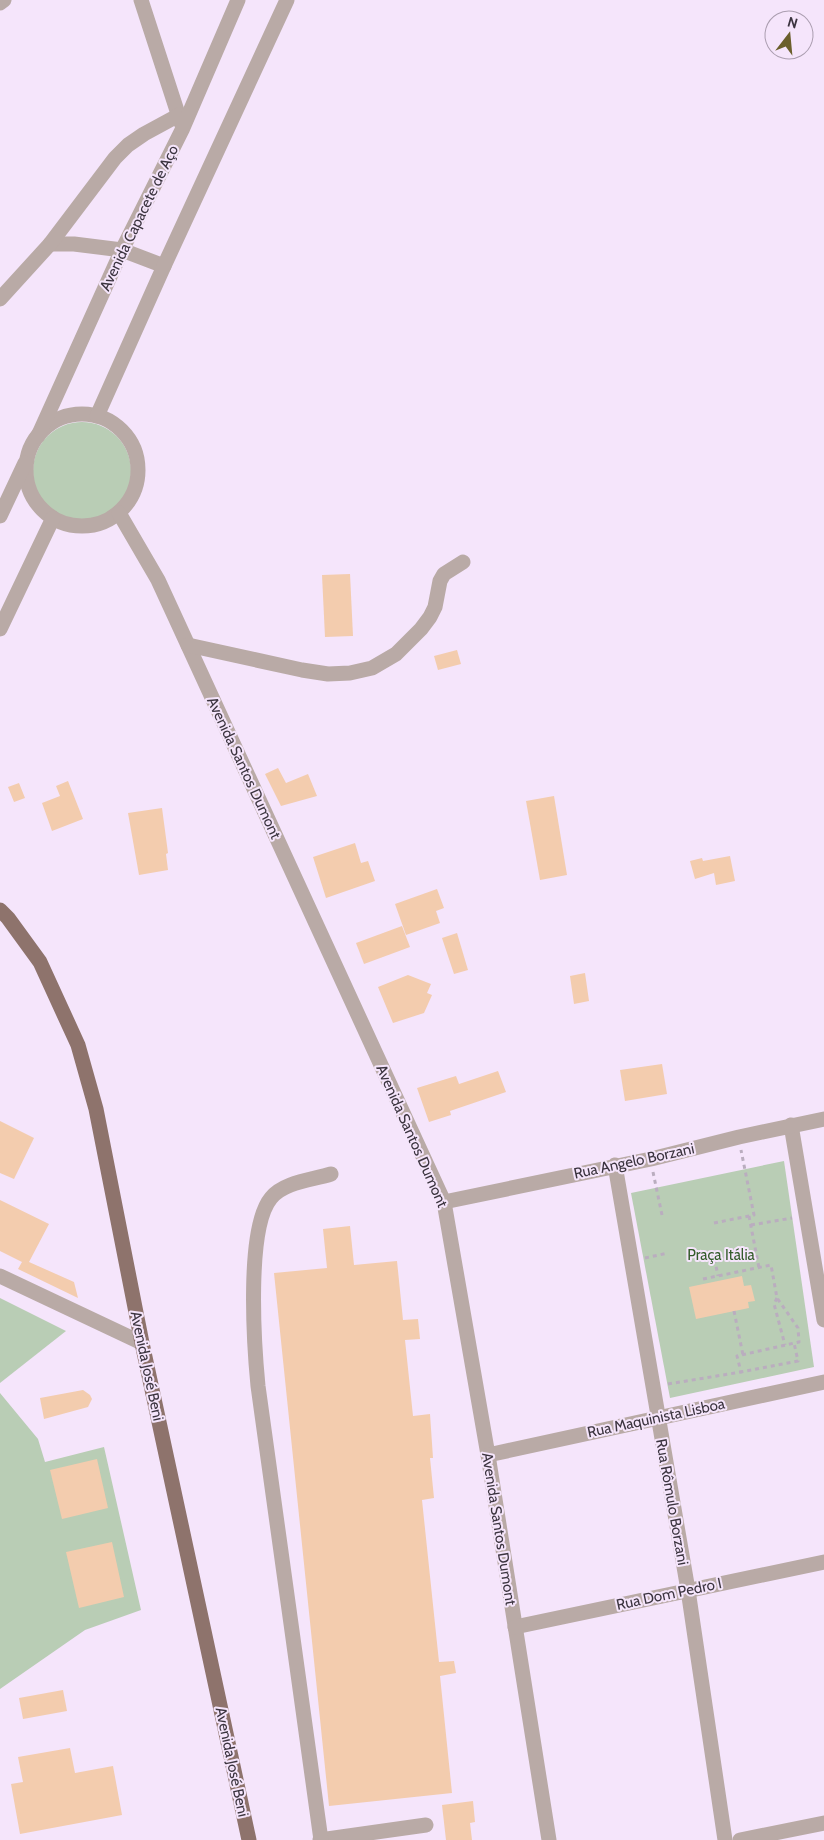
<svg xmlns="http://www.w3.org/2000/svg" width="824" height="1840" font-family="Cabin,sans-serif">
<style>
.green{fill:#b9cdb5}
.building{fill:#f3ccae}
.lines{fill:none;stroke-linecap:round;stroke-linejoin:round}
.path{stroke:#baadbf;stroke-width:3;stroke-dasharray:4 4;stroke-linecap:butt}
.minor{stroke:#b9aaa6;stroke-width:15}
.major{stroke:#8e736c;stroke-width:15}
.labels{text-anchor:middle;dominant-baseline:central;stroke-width:4;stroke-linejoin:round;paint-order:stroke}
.street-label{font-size:15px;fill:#3b343f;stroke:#f5e5fb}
.park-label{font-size:15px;fill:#335b2a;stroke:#f5e5fb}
</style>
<rect width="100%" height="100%" fill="#f5e5fb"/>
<!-- green -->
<g class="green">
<circle cx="82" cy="471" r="49"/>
<path d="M784,1161L814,1367L670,1398L631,1193Z"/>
<path d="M0,1298L66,1331L0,1383Z"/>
<path d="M0,1393L38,1439L45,1462L104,1447L141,1610L85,1630L0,1689Z"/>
</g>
<!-- building -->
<g class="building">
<path d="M350,574L353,636L325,637L322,575Z"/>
<path d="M457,650L461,664L438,670L434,656Z"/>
<path d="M278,768L286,783L308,774L317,796L281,806L265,774Z"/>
<path d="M68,781L83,819L52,831L42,803L60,796L56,786Z"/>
<path d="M19,783L25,798L14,802L8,787Z"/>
<path d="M554,796L567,875L540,880L526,801Z"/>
<path d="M162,808L168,853L166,854L168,870L139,875L128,813Z"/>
<path d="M355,843L361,863L368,861L375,881L326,898L313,857Z"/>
<path d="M730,856L735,881L716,885L714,873L695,879L690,861L702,858L703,861Z"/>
<path d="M437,889L444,908L436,911L440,923L406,935L395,904Z"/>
<path d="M402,926L410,947L364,964L356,943Z"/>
<path d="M457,933L468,970L454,974L442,938Z"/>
<path d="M585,973L589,1001L574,1004L570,976Z"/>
<path d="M408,975L431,984L427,993L432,995L424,1013L393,1023L378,987Z"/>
<path d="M662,1064L667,1094L625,1101L620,1070Z"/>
<path d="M498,1071L506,1092L450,1111L451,1115L429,1122L417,1088L456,1076L459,1084Z"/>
<path d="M0,1121L34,1138L14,1179L0,1173Z"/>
<path d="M0,1200L49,1224L29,1262L74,1282L78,1298L18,1269L22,1262L0,1251Z"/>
<path d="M350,1226L354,1265L397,1261L403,1320L418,1319L420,1339L405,1340L413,1416L430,1414L433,1458H430L434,1498L422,1500L439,1662L454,1661L456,1673L440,1676L452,1793L329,1806L274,1273L327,1268L323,1229Z"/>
<path d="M742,1276L744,1286L751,1285L755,1301L748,1302L749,1308L696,1319L689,1287Z"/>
<path d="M83,1390L90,1395L92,1399L88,1407L44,1419L40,1398Z"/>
<path d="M97,1459L108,1508L62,1519L50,1470Z"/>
<path d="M112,1542L124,1597L79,1608L66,1552Z"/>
<path d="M63,1690L67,1711L23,1719L19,1698Z"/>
<path d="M70,1748L75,1773L113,1766L122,1815L20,1834L11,1784L23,1782L18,1757Z"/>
<path d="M473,1801L475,1822L470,1823L472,1840H446L442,1805Z"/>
</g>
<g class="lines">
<!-- path -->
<g class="path">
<path d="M653,1172L662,1215"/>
<path d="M749,1216L759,1268"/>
<path d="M714,1223L754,1215L741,1150"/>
<path d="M751,1225L792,1218"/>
<path d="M713,1251L718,1276"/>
<path d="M645,1258L668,1253"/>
<path d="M703,1279L771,1265L777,1298L798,1328L799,1342L737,1356L741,1372L798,1361L794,1343"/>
<path d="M777,1298L774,1304L785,1345"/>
<path d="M734,1311L743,1355"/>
<path d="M668,1384L741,1372"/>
</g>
<!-- minor -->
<g class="minor">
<path d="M141,0L181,123"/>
<path d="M0,3L4,0"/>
<path d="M50,244H74L122,250L164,266"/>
<path d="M0,299L50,244L115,158L128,145L144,134L179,115"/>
<circle cx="82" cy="470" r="56"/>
<path d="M97,416L164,266L287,0"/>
<path d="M38,436L122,250L182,130L238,0"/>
<path d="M119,513L158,580L444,1202L488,1455L549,1840"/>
<path d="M0,516L25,463"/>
<path d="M0,629L53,518"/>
<path d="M188,645L302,670L328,674L350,673L372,668L396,654L421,629L430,617L435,607L440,581L444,574L463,562"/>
<path d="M791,1125L824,1320"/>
<path d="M615,1165L688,1590L725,1840"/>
<path d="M444,1202L651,1159L739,1137L824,1119"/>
<path d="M0,1276L142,1343"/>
<path d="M488,1455L824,1382"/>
<path d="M515,1627L824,1562"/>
<path d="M320,1840L426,1825"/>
<path d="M321,1840L258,1386C254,1345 246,1228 271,1198C284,1182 312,1180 331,1174"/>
<path d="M740,1840L824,1823"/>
</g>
<!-- major -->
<path class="major" d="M0,910L8,918L40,962L78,1045L96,1109L142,1343L249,1840"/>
</g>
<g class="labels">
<!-- street labels -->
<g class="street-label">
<text transform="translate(139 218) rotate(-64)">Avenida Capacete de Aço</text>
<text transform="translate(244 768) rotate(65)">Avenida Santos Dumont</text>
<text transform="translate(412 1136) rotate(66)">Avenida Santos Dumont</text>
<text transform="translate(634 1161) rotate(-12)">Rua Angelo Borzani</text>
<text transform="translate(147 1366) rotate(78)">Avenida José Beni</text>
<text transform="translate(656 1418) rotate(-12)">Rua Maquinista Lisboa</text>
<text transform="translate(672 1502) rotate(80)">Rua Rômulo Borzani</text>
<text transform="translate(499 1529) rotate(81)">Avenida Santos Dumont</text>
<text transform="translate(669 1594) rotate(-12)">Rua Dom Pedro I</text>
<text transform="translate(232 1762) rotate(78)">Avenida José Beni</text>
</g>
<!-- park labels -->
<g class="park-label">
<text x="721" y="1255">Praça Itália</text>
</g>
</g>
<!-- north arrow -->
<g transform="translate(789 35) rotate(16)"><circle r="24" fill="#f5e5fb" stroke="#ab9eb0"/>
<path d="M0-4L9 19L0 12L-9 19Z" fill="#6b5f2c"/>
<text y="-8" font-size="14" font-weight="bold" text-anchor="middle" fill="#3b343f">N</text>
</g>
</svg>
